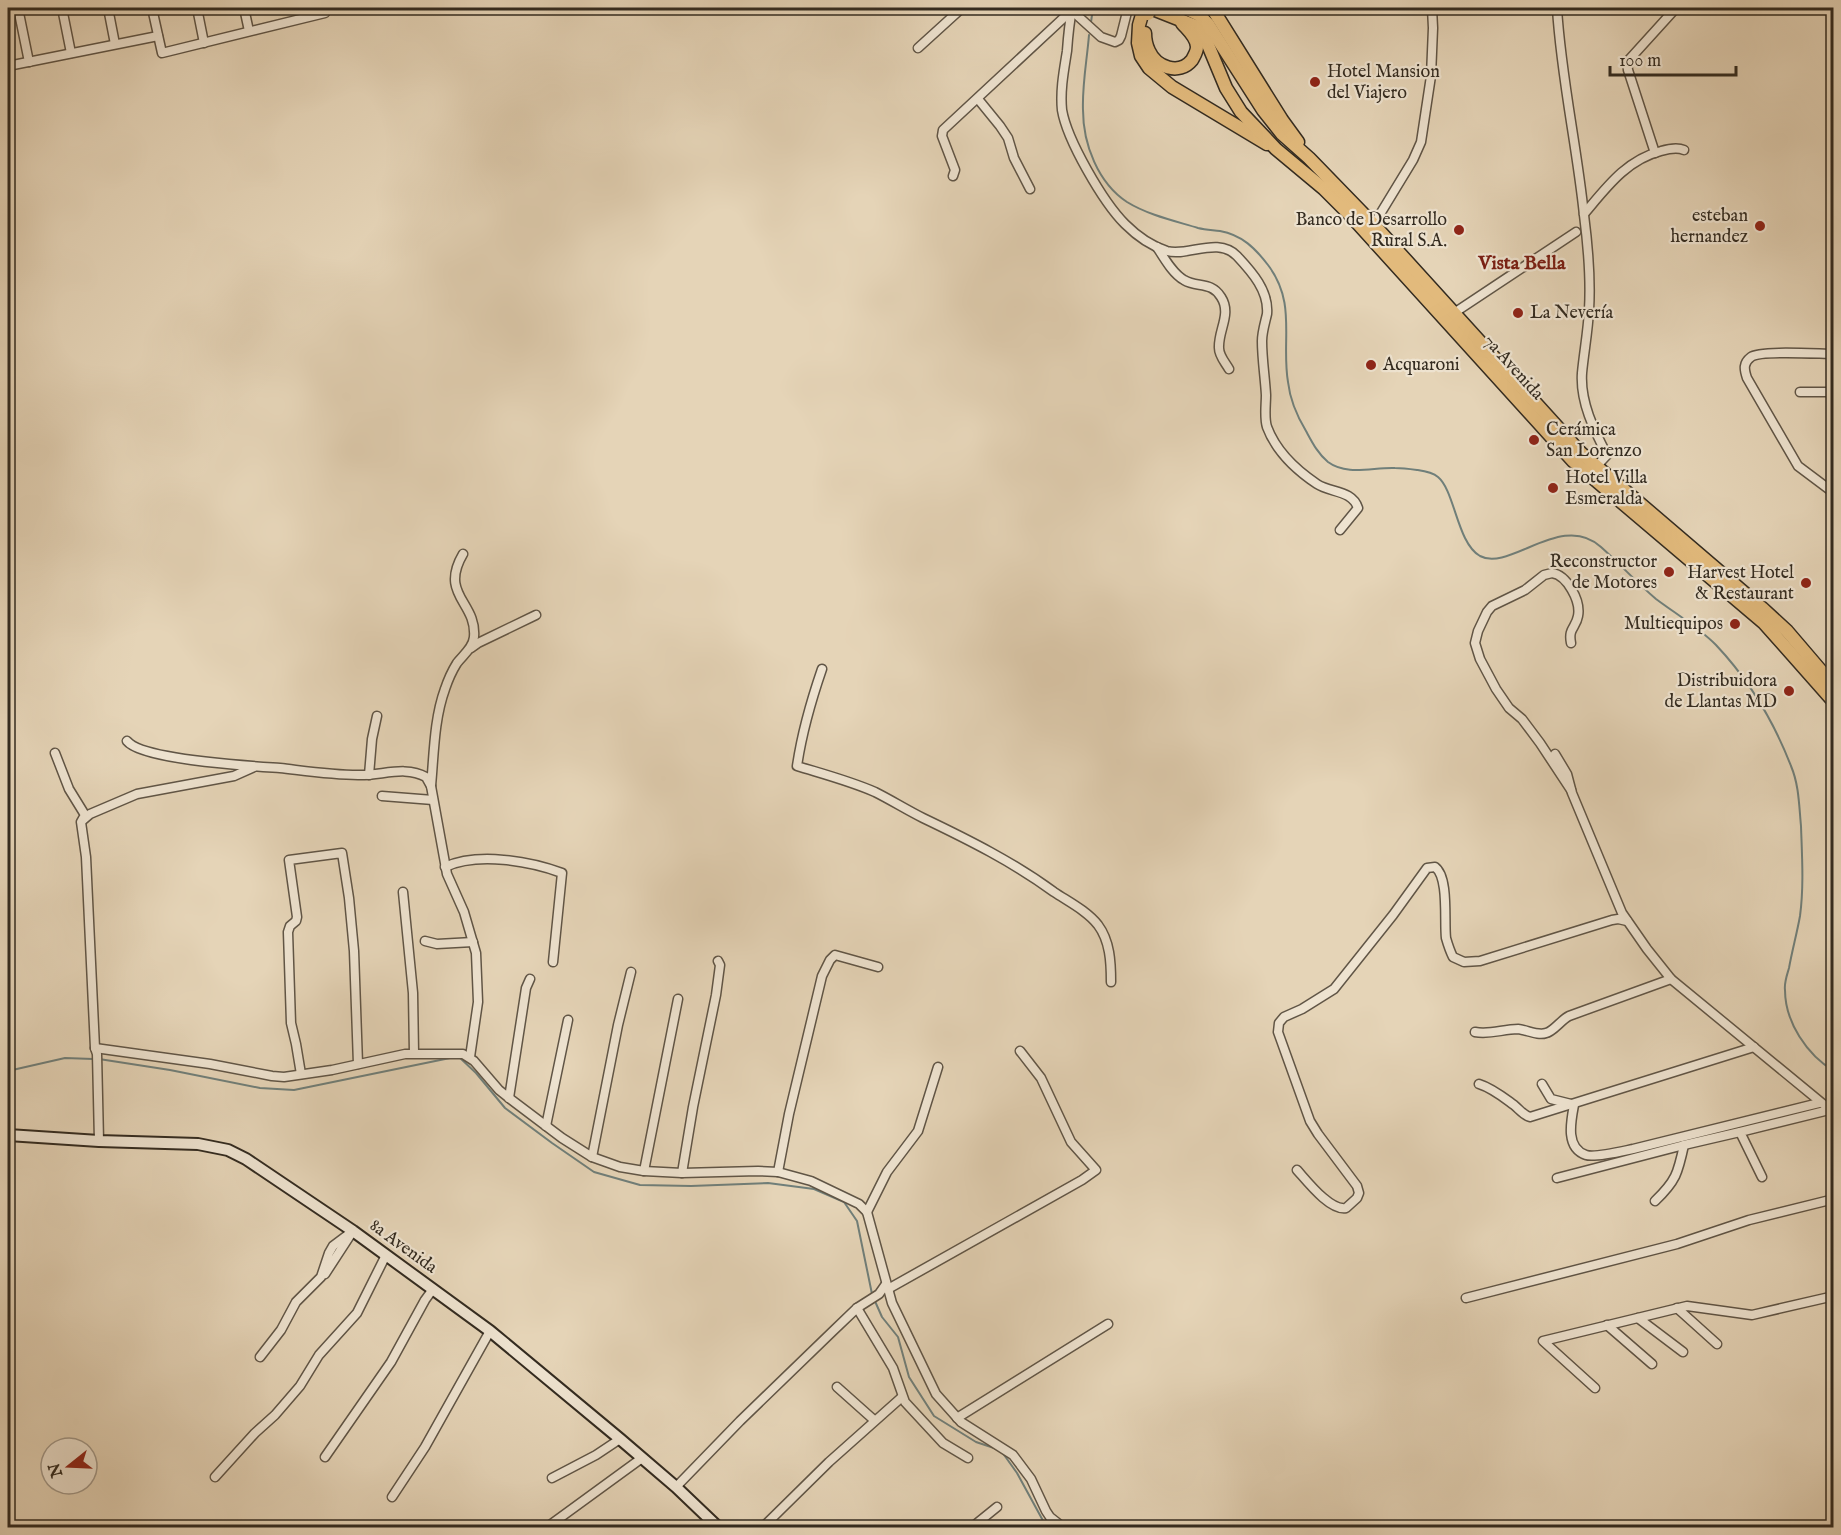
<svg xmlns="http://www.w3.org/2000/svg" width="1841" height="1535" font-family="'IM FELL English',serif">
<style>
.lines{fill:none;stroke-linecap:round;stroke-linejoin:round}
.stream{stroke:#707f7a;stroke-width:2}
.street-casing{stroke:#605546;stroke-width:11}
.secondary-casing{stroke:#332b20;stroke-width:14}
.primary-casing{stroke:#332b20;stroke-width:15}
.street{stroke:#eee3d0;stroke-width:8}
.secondary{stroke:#eee3d0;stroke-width:10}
.primary{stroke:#e2ba7c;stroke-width:12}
.primary-bridge-casing{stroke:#332b20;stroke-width:15;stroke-linecap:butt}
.primary-bridge{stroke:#e2ba7c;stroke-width:12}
.poi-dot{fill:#8f2418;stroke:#eee3d0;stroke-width:2}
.labels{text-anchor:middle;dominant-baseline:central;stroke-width:4.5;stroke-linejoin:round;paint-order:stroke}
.poi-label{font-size:18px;fill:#332b20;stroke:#eee3d0;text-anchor:end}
.street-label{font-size:18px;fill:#332b20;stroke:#eee3d0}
.neighbourhood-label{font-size:20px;font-weight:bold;fill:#7a1f14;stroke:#eee3d0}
</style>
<rect width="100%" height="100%" fill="#e5d4b7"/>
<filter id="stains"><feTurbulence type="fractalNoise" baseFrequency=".00333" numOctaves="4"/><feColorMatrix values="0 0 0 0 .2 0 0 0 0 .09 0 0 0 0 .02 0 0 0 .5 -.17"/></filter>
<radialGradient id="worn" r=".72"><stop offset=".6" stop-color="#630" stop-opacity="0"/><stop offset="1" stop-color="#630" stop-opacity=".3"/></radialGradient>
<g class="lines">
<!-- stream -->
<g class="stream">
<path d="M1091,22L1093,8"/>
<path d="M1089,35C1087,60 1082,85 1083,110C1083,144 1098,183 1127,202C1148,215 1175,221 1198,228C1206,230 1213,230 1220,231C1242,235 1255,248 1268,265C1297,303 1281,341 1288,382C1290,400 1297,416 1306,431C1312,442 1318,454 1328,462C1347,476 1373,467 1395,468C1402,468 1410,469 1417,470C1424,471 1432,472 1438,477C1455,491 1457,543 1480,556C1510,572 1562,511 1601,547C1620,564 1637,583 1656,599C1676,614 1698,627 1716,645C1749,680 1774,722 1791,766C1799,785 1799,805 1801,826C1802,856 1804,886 1800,916C1797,933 1792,951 1789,968C1787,975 1784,983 1785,990C1785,1022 1807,1055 1834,1071"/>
<path d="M459,1057L476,1073L505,1108L552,1143L594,1172L640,1185L691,1186L768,1183L814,1189L844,1202L857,1221L872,1294"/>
<path d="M99,1059L170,1070L260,1088L294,1090L450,1058"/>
<path d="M8,1071L65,1058L93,1059"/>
<path d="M874,1299L882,1317L898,1337L909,1377L934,1416L976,1442L997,1449"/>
<path d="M1002,1452L1017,1473L1047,1528"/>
</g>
<!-- street casing -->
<g class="street-casing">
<g id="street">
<path d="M18,8L29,62"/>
<path d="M62,8L71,53"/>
<path d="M108,8L115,44"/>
<path d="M152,8L162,53L325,13"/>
<path d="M197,8L204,43"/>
<path d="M244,8L249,31"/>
<path d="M1069,8L1101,37L1115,42L1119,40L1121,36L1128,8"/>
<path d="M1557,8C1561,77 1577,146 1584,215C1588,246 1591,278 1589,310C1588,331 1584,352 1582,373C1580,402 1594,430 1607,455L1593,470"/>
<path d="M1072,10C1069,24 1068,37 1067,51C1064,70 1060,90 1062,110C1067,140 1103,202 1125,224C1137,236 1151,246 1167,251C1188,257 1218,236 1237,256C1252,272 1269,291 1267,314C1265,323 1262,332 1262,341C1262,359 1265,377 1266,395C1266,405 1264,418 1267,427C1276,451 1296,470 1317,484C1331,493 1352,490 1358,508L1340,530"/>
<path d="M918,48L962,8"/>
<path d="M8,66L158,36"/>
<path d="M978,99L1000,126L1008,138L1014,158L1030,189"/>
<path d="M1655,153L1628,70L1627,62L1676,8"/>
<path d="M953,176L955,170L942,136L943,130L1071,11"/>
<path d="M1584,214C1606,188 1626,160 1661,151C1668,149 1677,147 1684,150"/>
<path d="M1371,229L1413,160L1421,142L1431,76L1433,28L1432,8"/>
<path d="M1157,247C1164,258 1173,274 1184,280C1197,288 1211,281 1221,297C1232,314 1218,330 1219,348C1219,356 1225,362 1229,369"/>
<path d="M1454,313L1576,232"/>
<path d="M1834,354C1819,354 1760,350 1751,357C1743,363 1744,369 1747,378L1798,466L1834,493"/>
<path d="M1800,392H1834"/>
<path d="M471,648L478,643L536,615"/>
<path d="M822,669C811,701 802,732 797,766C823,774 850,781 875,792C891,800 907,810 923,818C969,840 1013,862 1054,892C1069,902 1087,911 1098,925C1110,941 1111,962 1111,982"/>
<path d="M127,741C142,760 252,766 280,768C306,771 332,775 358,775C381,776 405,765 426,777L431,786L447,874L464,912L476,953L478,1002L470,1057"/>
<path d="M55,753L69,789L85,815L81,822L86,857L95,1048L97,1054L99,1141"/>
<path d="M1555,754L1567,774L1572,793L1622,913L1647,949L1671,979L1834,1113"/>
<path d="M369,775L372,739L377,716"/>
<path d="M431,786C434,754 434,719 445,689C448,680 452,671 457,663C463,655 473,648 474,637C477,602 439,595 463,554"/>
<path d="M1571,790L1540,743L1522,719L1509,708L1496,689L1480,659L1475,643L1478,631L1487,612L1492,606L1525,590L1544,575L1552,573C1567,575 1581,601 1578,616C1576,628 1568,628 1571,643"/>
<path d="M382,796L433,800"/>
<path d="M83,820L90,814L137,794L234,776L254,767"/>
<path d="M445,867C478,852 529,861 562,873L553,962"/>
<path d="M403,892L413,993L414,1053"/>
<path d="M425,941L437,944L473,942"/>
<path d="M1475,1032C1490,1035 1503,1029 1518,1029C1527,1030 1538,1036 1546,1033C1553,1032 1561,1020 1569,1016L1671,979"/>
<path d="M95,1048L210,1064L272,1076L284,1077L332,1070L405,1054H463L474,1061L499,1090L509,1098L562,1138L592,1157L620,1167L644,1171L682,1173L758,1171L778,1172L811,1181L859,1204L867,1212L892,1303L936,1394L961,1422L1013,1455L1031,1479L1046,1511L1050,1517L1064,1528"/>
<path d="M301,1074L296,1044L291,1023L288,932L290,926L296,921L297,917L289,860L342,853L349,898L354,951L358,1064"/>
<path d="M1479,1084C1492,1088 1503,1097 1514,1105C1520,1110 1523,1115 1530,1117L1754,1047"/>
<path d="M1542,1084L1551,1099L1571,1104"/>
<path d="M509,1098L526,988L530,979"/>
<path d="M1574,1105C1571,1121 1565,1148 1586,1155C1595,1158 1623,1151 1633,1149L1819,1103"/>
<path d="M546,1126L568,1020"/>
<path d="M592,1157L618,1025L631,972"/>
<path d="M1297,1170C1307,1181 1330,1211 1346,1208L1357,1198L1359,1193L1357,1186L1318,1134L1310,1121L1278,1032L1279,1023L1284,1017L1302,1009L1334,989L1393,915L1427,868L1435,867C1449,877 1444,921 1446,938C1448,945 1450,951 1453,957L1464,962L1480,961L1612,920L1618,919L1627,921"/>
<path d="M644,1171L678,999"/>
<path d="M778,1172L789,1114L822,976L830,960L835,955L878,967"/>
<path d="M682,1173L693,1107L716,995L720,965L718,961"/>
<path d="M1762,1177L1740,1132L1829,1110"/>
<path d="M1557,1178L1684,1145L1740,1132"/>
<path d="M1655,1201C1676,1181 1678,1173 1684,1145"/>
<path d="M867,1212L887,1172L918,1131L938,1067"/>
<path d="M325,1274L351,1234"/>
<path d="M888,1289L1082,1180L1096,1170L1071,1142L1041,1078L1020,1051"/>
<path d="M1466,1298L1677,1244L1749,1220L1834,1199"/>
<path d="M857,1308L893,1368L905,1402L943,1443L968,1458"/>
<path d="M1677,1308L1717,1344"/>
<path d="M1638,1318L1683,1352"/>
<path d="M1607,1325L1652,1364"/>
<path d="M260,1357L281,1330L296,1302L321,1277L329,1253L333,1246L353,1231"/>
<path d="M837,1387L874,1420"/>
<path d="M1595,1388L1543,1341L1687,1306L1752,1315L1834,1296"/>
<path d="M957,1418L1108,1324"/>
<path d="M325,1457L391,1362L425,1300L433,1289"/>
<path d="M215,1477L255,1433L275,1415L300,1386L319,1355L357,1313L386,1255"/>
<path d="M552,1478L596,1455L620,1439"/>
<path d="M676,1487L740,1421L833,1331L857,1308L879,1294L886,1284"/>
<path d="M392,1497L425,1447L490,1331"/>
<path d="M546,1528L642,1458"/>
<path d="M762,1528L829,1462L902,1397"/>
<path d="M971,1528L997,1507"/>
</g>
</g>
<!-- secondary casing -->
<g class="secondary-casing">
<path id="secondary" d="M8,1135L99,1141L198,1144L228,1150L246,1159L353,1231L490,1331L620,1439L676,1487L719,1528"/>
</g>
<!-- primary casing -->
<g class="primary-casing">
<g id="primary">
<path d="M1144,8L1139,25L1138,43L1141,56L1149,68L1172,87L1267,144"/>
<path d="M1150,8L1193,25L1200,30L1206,40L1226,88L1241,112L1276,149L1324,189L1351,216L1573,461L1764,623L1834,702"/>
<path d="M1185,8L1199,15L1208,24L1263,110L1282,134L1309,158L1375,226L1581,453L1762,608L1787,631L1834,686"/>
<path d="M1212,8L1282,120L1298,142"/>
<path d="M1145,33C1145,39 1146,45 1149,51C1156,67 1179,76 1192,60C1194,56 1197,52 1197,47C1197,37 1188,30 1182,23"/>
</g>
</g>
<!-- street -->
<use href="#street" class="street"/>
<!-- secondary -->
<use href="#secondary" class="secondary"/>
<!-- primary -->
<use href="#primary" class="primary"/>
<!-- primary-bridge casing -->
<g class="primary-bridge-casing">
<path id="primary-bridge" d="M1148,14L1150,8"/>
</g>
<!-- primary-bridge -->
<use href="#primary-bridge" class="primary-bridge"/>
</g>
<!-- markers -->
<g class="poi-dot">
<circle cx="1315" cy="82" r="6"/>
<circle cx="1760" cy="226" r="6"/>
<circle cx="1459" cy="230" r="6"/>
<circle cx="1518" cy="313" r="6"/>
<circle cx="1371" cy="365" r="6"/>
<circle cx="1534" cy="440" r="6"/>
<circle cx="1553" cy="488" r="6"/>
<circle cx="1669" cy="572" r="6"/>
<circle cx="1806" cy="583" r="6"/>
<circle cx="1735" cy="624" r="6"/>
<circle cx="1789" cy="691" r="6"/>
</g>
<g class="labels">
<!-- poi labels -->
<g class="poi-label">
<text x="1327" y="72" text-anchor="start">Hotel Mansion<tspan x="1327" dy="21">del Viajero</tspan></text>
<text x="1748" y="216">esteban<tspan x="1748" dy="21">hernandez</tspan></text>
<text x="1447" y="220">Banco de Desarrollo<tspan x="1447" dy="21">Rural S.A.</tspan></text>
<text x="1530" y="313" text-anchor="start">La Nevería</text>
<text x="1383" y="365" text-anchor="start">Acquaroni</text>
<text x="1546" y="430" text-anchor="start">Cerámica<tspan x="1546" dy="21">San Lorenzo</tspan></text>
<text x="1565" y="478" text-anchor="start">Hotel Villa<tspan x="1565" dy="21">Esmeralda</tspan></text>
<text x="1657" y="562">Reconstructor<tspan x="1657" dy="21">de Motores</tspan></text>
<text x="1794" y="573">Harvest Hotel<tspan x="1794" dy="21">&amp; Restaurant</tspan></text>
<text x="1723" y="624">Multiequipos</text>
<text x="1777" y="681">Distribuidora<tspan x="1777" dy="21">de Llantas MD</tspan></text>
</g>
<!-- street labels -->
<g class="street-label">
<text transform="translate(1513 368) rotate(48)">7a Avenida</text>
<text transform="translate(403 1247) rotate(36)">8a Avenida</text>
</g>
<!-- neighbourhood labels -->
<g class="neighbourhood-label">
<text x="1522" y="263">Vista Bella</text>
</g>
</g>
<!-- margin -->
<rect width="1841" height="1535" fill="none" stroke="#e5d4b7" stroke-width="30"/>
<rect x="9" y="9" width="1823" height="1517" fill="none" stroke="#332b20" stroke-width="3"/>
<rect x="15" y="15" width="1811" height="1505" fill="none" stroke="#332b20" stroke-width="1.5"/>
<!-- north arrow -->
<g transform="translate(69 1466) rotate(252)"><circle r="28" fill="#eee3d0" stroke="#a3998a" stroke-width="1.5"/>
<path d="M0-4.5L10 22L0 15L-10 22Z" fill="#8f2418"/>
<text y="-9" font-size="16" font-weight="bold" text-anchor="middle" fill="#332b20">N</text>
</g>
<!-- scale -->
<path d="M1610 66v9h126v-9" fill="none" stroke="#332b20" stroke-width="3"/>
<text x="1619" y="66" font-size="18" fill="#332b20" stroke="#eee3d0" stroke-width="4.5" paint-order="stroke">100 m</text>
<rect width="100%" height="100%" filter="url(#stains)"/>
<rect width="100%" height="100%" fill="url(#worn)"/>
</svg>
